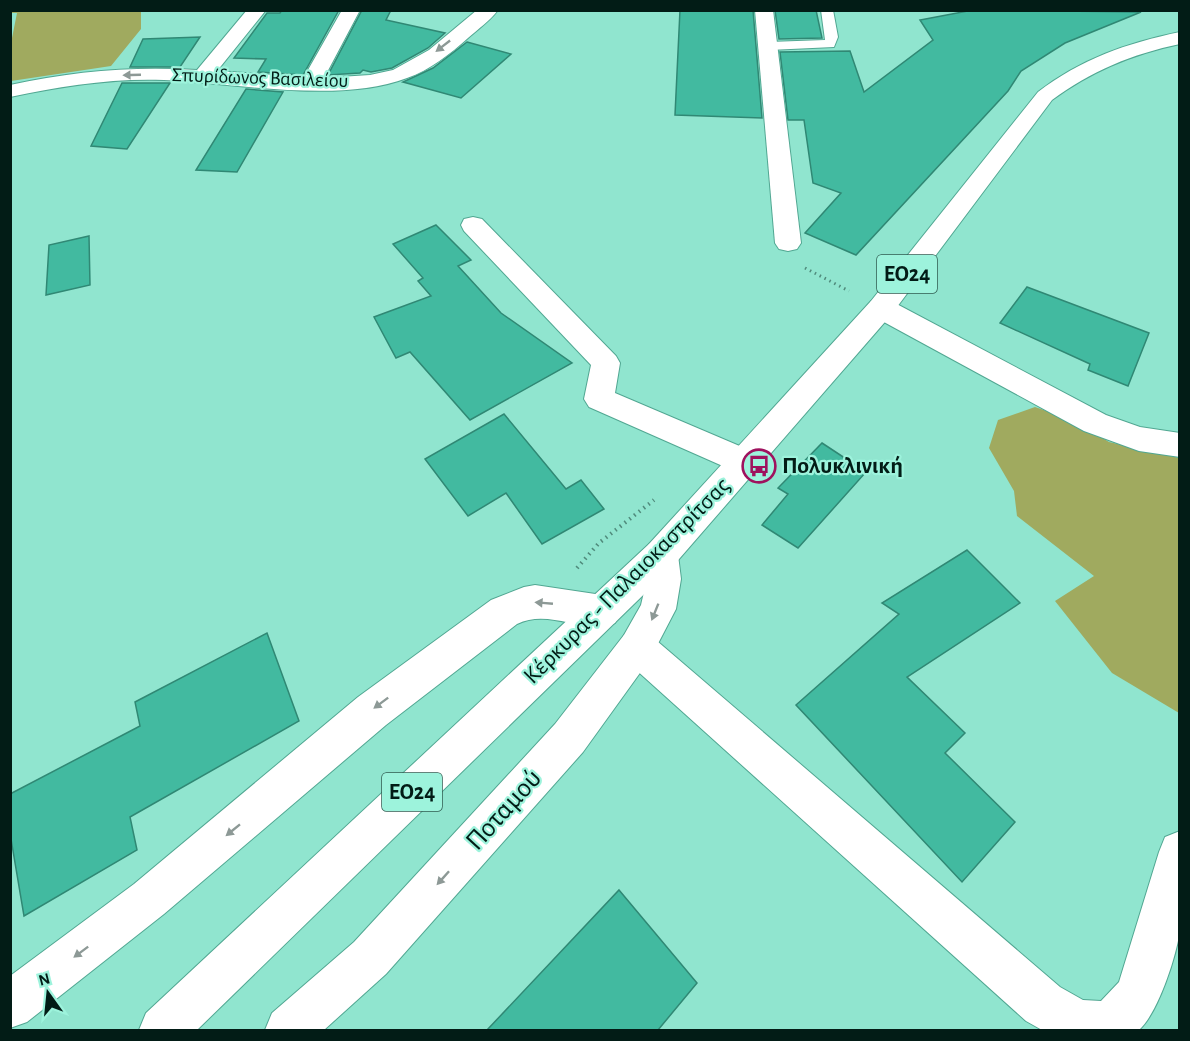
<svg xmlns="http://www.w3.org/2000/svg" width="1190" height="1041" font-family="'Alegreya Sans',sans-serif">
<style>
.green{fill:#a0aa5f}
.building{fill:#42baa0;stroke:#308874;stroke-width:1.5}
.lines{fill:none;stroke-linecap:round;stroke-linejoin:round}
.lane-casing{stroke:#51a792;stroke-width:2}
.street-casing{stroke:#51a792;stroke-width:2}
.secondary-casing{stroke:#51a792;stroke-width:2}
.primary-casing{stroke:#51a792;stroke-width:2}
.path-far1{stroke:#508b7c;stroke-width:3;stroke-dasharray:1.5 4;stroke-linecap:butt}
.path{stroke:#508b7c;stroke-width:4;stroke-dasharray:1.5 4.5;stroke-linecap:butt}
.lane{fill:#fff;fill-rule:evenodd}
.street{fill:#fff;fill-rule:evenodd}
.secondary{fill:#fff;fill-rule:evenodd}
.primary{fill:#fff;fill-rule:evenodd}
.oneway{fill:#8d9996}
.labels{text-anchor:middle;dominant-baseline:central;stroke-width:4.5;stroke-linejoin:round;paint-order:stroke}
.far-street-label{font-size:20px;fill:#021c16;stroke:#9df3dc}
.shield{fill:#9df3dc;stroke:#305c51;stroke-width:1.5}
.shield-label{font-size:22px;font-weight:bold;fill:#021c16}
.poi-label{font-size:24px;font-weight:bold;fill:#021c16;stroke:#9df3dc;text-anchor:start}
.street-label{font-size:24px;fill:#021c16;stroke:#9df3dc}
.near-street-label{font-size:28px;fill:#021c16;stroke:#9df3dc}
</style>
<rect width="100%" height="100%" fill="#90e5cf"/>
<!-- green -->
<g class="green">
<path d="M11,10L141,11V29L111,66L11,81V43L17,13H11Z"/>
<path d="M1035,407L1073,420L1109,442L1179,458V713L1112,673L1055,601L1094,576L1017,516L1014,491L989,448L998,420Z"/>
</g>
<!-- building -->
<g class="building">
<path d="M282,10H339L303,75L258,72L266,59L234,58L267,13H280Z"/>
<path d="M362,10H391L386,20L445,33L428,48L392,68L371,72L363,70L360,73L328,75Z"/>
<path d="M680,10H753L762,118L675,115Z"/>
<path d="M775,10H816L822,38L779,39Z"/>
<path d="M973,10L1141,12L1065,43L1021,71L1008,91L856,255L805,233L841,193L813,183L804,120H788L780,52L850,51L864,92L933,40L920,20Z"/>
<path d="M200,37L180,67H130L143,39Z"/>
<path d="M467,42L511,54L461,98L403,82L433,68Z"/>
<path d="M122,83H170L127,149L91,146Z"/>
<path d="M246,89L283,92L237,172L196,170Z"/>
<path d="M436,225L471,260L458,266L501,313L572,363L470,420L410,352L396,358L374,317L431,296L418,281L423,278L393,244Z"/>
<path d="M89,236L90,285L46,295L49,245Z"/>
<path d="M1027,287L1149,333L1128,386L1088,370L1090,364L1000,323Z"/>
<path d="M504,414L566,489L581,480L604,509L542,544L506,493L468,516L425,459Z"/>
<path d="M822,443L866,472L798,548L762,525L788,494L778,488Z"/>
<path d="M967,550L1020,603L907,677L965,733L945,753L1015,822L962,882L796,705L899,614L882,603Z"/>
<path d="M267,633L299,721L130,817L137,850L24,916L10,833V794L140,726L135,702Z"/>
<path d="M619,890L697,983L658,1030H487Z"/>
</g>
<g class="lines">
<!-- lane casing -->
<g class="lane-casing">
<path id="lane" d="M821,10H833L838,37L834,47L769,50L763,46L769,42L825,40Z"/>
</g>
<!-- street casing -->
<g class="street-casing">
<g id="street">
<path d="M247,10H266L217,71L304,77L342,10H360L324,78L370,75L393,70L429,50L477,10H498C490,21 478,29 468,38C450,54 430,70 407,78C340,104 236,83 164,80C112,78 61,86 10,97V85C73,71 134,66 197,70Z"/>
<path d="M755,10H773L801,243L797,249L788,251L779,249L775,243Z"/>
<path d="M473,217L482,219L616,356L620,363L615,393L756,453L761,462L756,471L745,475L734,471L589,407L584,399L591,365L464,231L461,225L464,219Z"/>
<path d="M881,299L891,301L1106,415L1140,427L1180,433V457L1139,451L1084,431L871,315L868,308L871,301Z"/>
<path d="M535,585L602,595L615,599L620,611L615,623C582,635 550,608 517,624L386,725L164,914L27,1022L10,1028V976L134,884L358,697L491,600L524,587Z"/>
<path d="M637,630L650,635L1060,987L1083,1000L1101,1001L1119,982L1159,852L1165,837L1180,831C1180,863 1183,897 1180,929C1177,955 1158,1013 1139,1030H1042L1026,1021L624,659L619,647L624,635Z"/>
</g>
</g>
<!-- secondary casing -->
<g class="secondary-casing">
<path id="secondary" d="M661,540L673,544L678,555L681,579L676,609L650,659L583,752L386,974L324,1030H265L272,1013L354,942L555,724L624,635L641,605L647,579L644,555L649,544Z"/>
</g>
<!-- primary casing -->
<g class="primary-casing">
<path id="primary" d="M1180,32V44C1132,54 1091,71 1052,100L891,315L673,566L197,1030H139L146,1013L649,544L871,301L1038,92C1081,59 1127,43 1180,32Z"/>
</g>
<!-- path-far1 -->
<path class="path-far1" d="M805,268L849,291"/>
<!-- path -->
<path class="path" d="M577,568L599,543L654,500"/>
<!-- lane -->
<use href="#lane" class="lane"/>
<!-- street -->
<use href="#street" class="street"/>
<!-- secondary -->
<use href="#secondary" class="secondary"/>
<!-- primary -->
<use href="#primary" class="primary"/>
</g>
<!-- one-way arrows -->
<defs><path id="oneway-solid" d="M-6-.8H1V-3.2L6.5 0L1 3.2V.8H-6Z" transform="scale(1.5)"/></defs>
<g class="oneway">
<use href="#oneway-solid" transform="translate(443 46) rotate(142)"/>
<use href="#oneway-solid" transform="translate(132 75) rotate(178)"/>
<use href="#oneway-solid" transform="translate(544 603) rotate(-175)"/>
<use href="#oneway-solid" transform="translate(655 612) rotate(112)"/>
<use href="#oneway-solid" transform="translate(381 703) rotate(143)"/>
<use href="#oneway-solid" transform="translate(233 830) rotate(141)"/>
<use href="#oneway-solid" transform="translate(443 878) rotate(132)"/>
<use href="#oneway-solid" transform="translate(81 952) rotate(143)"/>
</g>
<!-- icons -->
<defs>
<g id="bus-ring" transform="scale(1.725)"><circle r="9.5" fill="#9df3dc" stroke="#9f125e" stroke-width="1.5"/><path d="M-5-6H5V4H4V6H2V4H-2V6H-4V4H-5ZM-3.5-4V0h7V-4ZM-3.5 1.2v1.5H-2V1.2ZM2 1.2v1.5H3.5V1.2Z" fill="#9f125e"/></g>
</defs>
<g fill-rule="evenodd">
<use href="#bus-ring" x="759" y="466"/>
</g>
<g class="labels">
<!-- far-street labels -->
<g class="far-street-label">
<text transform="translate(260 78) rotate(2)">Σπυρίδωνος Βασιλείου</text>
</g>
<!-- shield labels -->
<g class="shield">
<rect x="877" y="255" width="60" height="38" rx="4.5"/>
<rect x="382" y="773" width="60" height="38" rx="4.5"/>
</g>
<g class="shield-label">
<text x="907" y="274">ΕΟ24</text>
<text x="412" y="792">ΕΟ24</text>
</g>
<!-- poi labels -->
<g class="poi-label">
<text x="782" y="466">Πολυκλινική</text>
</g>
<!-- street labels -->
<g class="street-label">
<text transform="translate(627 581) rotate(-45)">Κέρκυρας - Παλαιοκαστρίτσας</text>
</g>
<!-- near-street labels -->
<g class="near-street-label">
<text transform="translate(504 810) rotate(-48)">Ποταμού</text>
</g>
</g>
<!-- border -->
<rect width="1190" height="1041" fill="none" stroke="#021c16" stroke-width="24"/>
<!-- north arrow -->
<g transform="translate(48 993) rotate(345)" stroke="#9df3dc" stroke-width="4.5" paint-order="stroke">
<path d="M0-4.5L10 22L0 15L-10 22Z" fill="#021c16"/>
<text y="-9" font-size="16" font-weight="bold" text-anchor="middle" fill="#021c16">N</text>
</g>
</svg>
